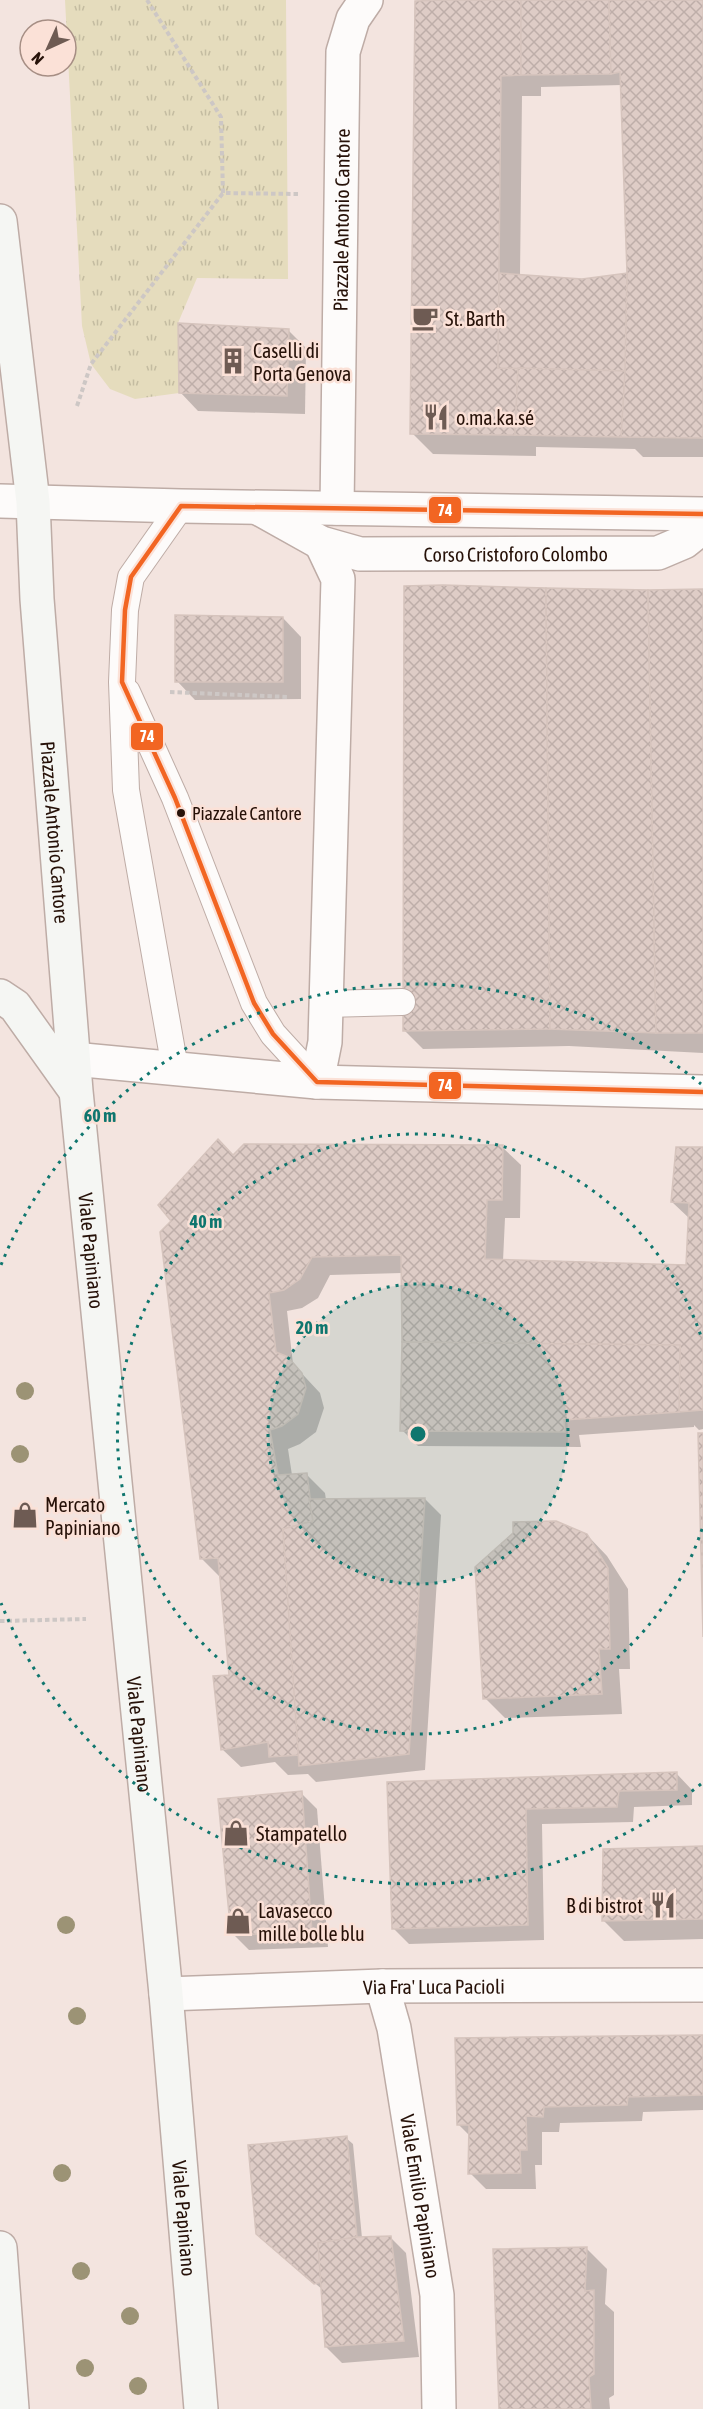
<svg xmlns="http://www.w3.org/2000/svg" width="703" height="2409" font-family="'Asap Condensed',sans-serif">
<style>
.park{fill:url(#park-tufts)}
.shadow{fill:#0003;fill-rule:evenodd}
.building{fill:url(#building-cross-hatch);stroke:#d6c4bd;stroke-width:1.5}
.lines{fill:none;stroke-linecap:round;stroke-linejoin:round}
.service-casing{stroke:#beaca6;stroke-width:28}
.minor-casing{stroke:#beaca6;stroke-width:36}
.tertiary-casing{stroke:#beaca6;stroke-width:36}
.secondary-casing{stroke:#beaca6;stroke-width:36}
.path{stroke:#cdc7c5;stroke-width:4;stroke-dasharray:4.5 3;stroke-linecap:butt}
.service{stroke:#fdfbfa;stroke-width:26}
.minor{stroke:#fdfbfa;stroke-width:33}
.tertiary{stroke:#fdfbfa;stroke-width:33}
.secondary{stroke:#f5f6f3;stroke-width:33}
.bus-1-casing{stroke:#fbe1d7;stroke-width:9}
.bus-1{stroke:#f26522;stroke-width:4.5}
.tree{fill:#9c9375}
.ring{fill:none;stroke:#0f766e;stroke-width:3;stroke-dasharray:3 6}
.bus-dot{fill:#261108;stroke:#fbe1d7;stroke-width:2}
.labels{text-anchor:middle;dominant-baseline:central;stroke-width:5;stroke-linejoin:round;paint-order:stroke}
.bus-label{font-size:18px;fill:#261108;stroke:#fbe1d7;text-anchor:start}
.street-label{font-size:20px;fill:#261108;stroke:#fbe1d7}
.poi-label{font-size:20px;fill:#261108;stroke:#fbe1d7;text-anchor:start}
.centre{fill:#0f766e;stroke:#fbe1d7;stroke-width:3}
.ring-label{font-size:18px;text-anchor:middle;font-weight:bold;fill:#0f766e;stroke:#fbe1d7;stroke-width:5;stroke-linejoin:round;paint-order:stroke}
.line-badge{stroke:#fbe1d7;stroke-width:2}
.badge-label{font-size:16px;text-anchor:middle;font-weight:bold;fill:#fff}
</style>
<defs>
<pattern id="park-tufts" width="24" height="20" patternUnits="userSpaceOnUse" patternTransform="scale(1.5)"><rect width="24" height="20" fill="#e5dcbd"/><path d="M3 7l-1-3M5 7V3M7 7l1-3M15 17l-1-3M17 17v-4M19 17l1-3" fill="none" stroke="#c4bca1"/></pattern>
<pattern id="building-cross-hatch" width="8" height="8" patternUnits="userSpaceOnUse" patternTransform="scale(1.5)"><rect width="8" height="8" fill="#deccc6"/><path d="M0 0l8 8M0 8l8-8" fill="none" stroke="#beaea9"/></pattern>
</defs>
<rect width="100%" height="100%" fill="#f3e4df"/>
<!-- park -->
<path class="park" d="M65,0H286L288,279L197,278L178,323L179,393L135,399L110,389L91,364L82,326Z"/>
<!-- shadow -->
<g class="shadow">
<path d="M483,0H703V457H643L635,449L536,447V456L433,454L412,433ZM622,85L629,274L582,280L520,276L522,96H541V87Z"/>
<path d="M288,330L306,348L305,414L198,411L180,392Z"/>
<path d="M703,590V1053L569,1046L423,1049L405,1031L648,592Z"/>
<path d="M283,618L301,637V699L195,700L177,681Z"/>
<path d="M502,1147L521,1165L520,1218H505L503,1261L687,1266L690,1219L672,1202L703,1149V1429L699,1430L694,1425V1427L579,1435L581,1447L418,1446L402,1430V1273L330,1275L318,1298L302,1308L287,1311L293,1364L320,1393L324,1408L316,1432L300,1444L288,1449L292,1475L306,1474L325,1493L326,1500L425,1499L441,1515L425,1770L316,1782L308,1774L288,1775L275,1762L241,1767L222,1749L230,1677L220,1577L202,1559L233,1157Z"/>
<path d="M587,1535L607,1556L628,1589L630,1669H619L622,1714L505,1718L485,1698Z"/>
<path d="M676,1773L692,1790V1805L634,1807L633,1822L542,1824L544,1940L409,1944L393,1928L388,1784Z"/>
<path d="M301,1793L317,1809L328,1947L249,1950L233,1934Z"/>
<path d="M703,1847V1939L624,1941L603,1920Z"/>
<path d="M703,2037V2110L643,2112L642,2121L560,2123L559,2132H542V2165H535L536,2189H486L470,2173V2136L459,2125Z"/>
<path d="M346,2138L353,2144L362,2238L390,2237L406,2253L419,2357L342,2363L326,2347L323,2290L264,2240Z"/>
<path d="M586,2248L607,2269L605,2304L614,2312V2395L609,2398L610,2409H501Z"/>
</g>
<!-- building -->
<g class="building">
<path d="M446,0H521V75L501,76L498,368H518L515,435L410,434L415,1Z"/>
<path d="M521,0H609L611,74L521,75Z"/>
<path d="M609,0H703V438L621,437L627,273L620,72L611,74Z"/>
<path d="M499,273L582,279L627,273L625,371L498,368Z"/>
<path d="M178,323L289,329L287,396L179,393Z"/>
<path d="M518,368L625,371L621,437L515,435Z"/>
<path d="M443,585L546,588L550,1029L403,1031L404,586Z"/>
<path d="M546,588L648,590L656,1033L550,1029Z"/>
<path d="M703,589V1033H656L648,590Z"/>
<path d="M175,615L283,617V682H175Z"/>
<path d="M218,1139L233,1155L244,1144L503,1145L502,1200H487L485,1259L686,1265L689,1203L671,1202L676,1147H703V1410L679,1412L680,1345L402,1342L401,1255L312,1257L300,1279L284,1290L269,1293L276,1352L288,1357L302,1373L306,1388L298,1414L282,1426L270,1430L278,1475L307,1473L313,1521L283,1529L300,1755L269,1757L268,1742L221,1750L213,1676L229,1675L218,1558L200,1559L160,1232L171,1221L158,1205Z"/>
<path d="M402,1342L680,1345L679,1412L564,1420L565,1432L400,1431Z"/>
<path d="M698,1433H703V1637Z"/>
<path d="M425,1498L409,1754L299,1766L283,1529L313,1521L309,1499Z"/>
<path d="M556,1521L587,1534L608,1568L610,1649H599L602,1694L483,1699L475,1567L513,1533V1522Z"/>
<path d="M677,1772V1790L619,1791L617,1807L526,1809L528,1925L392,1929L387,1782Z"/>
<path d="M302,1791L312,1932L231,1935L218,1799Z"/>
<path d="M703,1846V1919L602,1921L603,1849Z"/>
<path d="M703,2035V2095L628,2097L627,2105L544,2107L543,2117L526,2116L527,2150H520L521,2173L468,2174L469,2125H457L455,2038Z"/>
<path d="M347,2136L357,2237L318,2243L322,2282L314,2284L256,2234L248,2145Z"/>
<path d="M391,2236L404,2341L325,2347L318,2243L357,2237Z"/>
<path d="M587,2247L585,2291L594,2290V2374L589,2377L591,2409H499L493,2249Z"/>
</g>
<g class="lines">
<!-- service casing -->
<g class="service-casing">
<g id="service">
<path d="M127,692L175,798L254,1003L273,1034L317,1082"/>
<path d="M326,1004L402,1002"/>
<path d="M175,1068L126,790L122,682L125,610L131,577L181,506"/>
</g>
</g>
<!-- minor casing -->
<g class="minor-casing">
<g id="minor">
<path id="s1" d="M337,508L343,52L353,19L366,0"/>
<path d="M73,1059L317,1082L703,1092"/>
<path d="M317,1082L325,1042L338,579L321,543"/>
<path id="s2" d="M382,1986L394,2028L437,2295L439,2409"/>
<path id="s3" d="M166,1994L382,1986L703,1985"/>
</g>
</g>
<!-- tertiary casing -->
<g class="tertiary-casing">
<g id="tertiary">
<path d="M0,501L181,506L703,514"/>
<path id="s4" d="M260,509L321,543L360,554L658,553L684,542L703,527"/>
</g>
</g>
<!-- secondary casing -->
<g class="secondary-casing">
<g id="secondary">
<path id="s5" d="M0,221L33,502L37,599L76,1091L166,1994L201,2409"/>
<path d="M0,996L15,1006L75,1090"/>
<path d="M0,2248L12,2409"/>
</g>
</g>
<!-- path -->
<g class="path">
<path d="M147,0L221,117L223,193L298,194"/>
<path d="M77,406L91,364L223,193"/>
<path d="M170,692L289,697"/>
<path d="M0,1621L86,1619"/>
</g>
<!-- service -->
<use href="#service" class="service"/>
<!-- minor -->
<use href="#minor" class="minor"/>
<!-- tertiary -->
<use href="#tertiary" class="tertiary"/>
<!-- secondary -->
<use href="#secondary" class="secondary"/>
<!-- bus-1 casing -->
<g class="bus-1-casing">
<path id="bus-1" d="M703,514L181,506L131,577L125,610L122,682L175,798L254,1003L273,1034L317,1082L703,1092"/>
</g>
<!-- bus-1 -->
<use href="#bus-1" class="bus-1"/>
</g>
<!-- trees -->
<g class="tree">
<circle cx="25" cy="1391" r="9"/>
<circle cx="20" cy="1454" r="9"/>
<circle cx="66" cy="1925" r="9"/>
<circle cx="77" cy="2016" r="9"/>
<circle cx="62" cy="2173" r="9"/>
<circle cx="81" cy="2271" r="9"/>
<circle cx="130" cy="2316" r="9"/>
<circle cx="85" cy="2368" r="9"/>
<circle cx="138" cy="2386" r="9"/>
</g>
<!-- distance rings -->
<circle cx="418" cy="1434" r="150" fill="#0f766e" fill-opacity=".12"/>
<g class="ring">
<circle cx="418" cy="1434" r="150"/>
<path d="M702 1529A300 300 0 1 1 702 1339"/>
<path d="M701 1784A450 450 0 0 1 1 1603M1 1265A450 450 0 0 1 701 1084"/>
</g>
<!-- icons -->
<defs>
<g id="cafe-bare" transform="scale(2.07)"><path d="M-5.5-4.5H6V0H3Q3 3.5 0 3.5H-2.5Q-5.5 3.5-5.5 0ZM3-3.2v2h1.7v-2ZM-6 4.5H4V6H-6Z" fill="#6e5b53" stroke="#fbe1d7" stroke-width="2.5" paint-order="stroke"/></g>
<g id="building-bare" transform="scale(2.07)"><path d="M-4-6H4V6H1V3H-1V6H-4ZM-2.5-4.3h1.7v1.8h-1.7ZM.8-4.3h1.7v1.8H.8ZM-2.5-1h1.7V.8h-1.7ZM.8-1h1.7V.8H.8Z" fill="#6e5b53" stroke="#fbe1d7" stroke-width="2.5" paint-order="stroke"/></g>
<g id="restaurant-bare" transform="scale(2.07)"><path d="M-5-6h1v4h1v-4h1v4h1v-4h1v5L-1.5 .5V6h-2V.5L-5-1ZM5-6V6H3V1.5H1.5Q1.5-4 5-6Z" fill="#6e5b53" stroke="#fbe1d7" stroke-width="2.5" paint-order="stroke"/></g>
<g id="shop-bare" transform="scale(2.07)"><path d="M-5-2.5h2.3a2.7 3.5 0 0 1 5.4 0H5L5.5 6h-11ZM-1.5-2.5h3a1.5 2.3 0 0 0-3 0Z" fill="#6e5b53" stroke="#fbe1d7" stroke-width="2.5" paint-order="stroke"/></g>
</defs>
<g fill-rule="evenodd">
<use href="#cafe-bare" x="425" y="318"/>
<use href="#building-bare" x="233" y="361"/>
<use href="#restaurant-bare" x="436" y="417"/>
<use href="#shop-bare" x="25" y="1515"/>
<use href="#shop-bare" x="236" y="1833"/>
<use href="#restaurant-bare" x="663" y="1905"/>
<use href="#shop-bare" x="238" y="1921"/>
</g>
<!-- markers -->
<circle class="bus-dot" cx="181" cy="813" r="5"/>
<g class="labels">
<!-- bus labels -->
<g class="bus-label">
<text x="192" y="813">Piazzale Cantore</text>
</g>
<!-- street labels -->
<g class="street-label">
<text stroke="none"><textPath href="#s1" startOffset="288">Piazzale Antonio Cantore</textPath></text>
<text stroke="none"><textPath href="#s4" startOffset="266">Corso Cristoforo Colombo</textPath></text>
<text stroke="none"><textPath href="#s5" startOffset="614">Piazzale Antonio Cantore</textPath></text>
<text stroke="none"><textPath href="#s5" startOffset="1034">Viale Papiniano</textPath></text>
<text stroke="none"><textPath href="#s5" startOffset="1520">Viale Papiniano</textPath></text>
<text stroke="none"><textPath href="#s3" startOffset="268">Via Fra' Luca Pacioli</textPath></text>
<text stroke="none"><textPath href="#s2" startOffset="214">Viale Emilio Papiniano</textPath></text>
<text stroke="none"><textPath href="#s5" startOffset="2006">Viale Papiniano</textPath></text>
</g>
<!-- poi labels -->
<g class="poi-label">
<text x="445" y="318">St. Barth</text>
<text x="253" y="350">Caselli di<tspan x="253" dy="23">Porta Genova</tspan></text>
<text x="456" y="417">o.ma.ka.sé</text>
<text x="45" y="1504">Mercato<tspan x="45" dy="23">Papiniano</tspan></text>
<text x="256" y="1833">Stampatello</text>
<text x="643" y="1905" text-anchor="end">B di bistrot</text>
<text x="258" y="1910">Lavasecco<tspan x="258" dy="23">mille bolle blu</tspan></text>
</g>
</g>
<circle cx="418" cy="1434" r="9" class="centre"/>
<g class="ring-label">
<text x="100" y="1122">60 m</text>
<text x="206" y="1228">40 m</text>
<text x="312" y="1334">20 m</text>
</g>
<g class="line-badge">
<rect x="428" y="496" width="34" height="28" rx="6" fill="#f26522"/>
<rect x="130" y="722" width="34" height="29" rx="6" fill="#f26522"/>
<rect x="428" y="1071" width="34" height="29" rx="6" fill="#f26522"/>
</g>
<g class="badge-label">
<text x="445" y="516">74</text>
<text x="147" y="742">74</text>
<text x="445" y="1091">74</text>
</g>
<!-- north arrow -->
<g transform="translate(48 48) rotate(225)"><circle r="28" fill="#fbe1d7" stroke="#a68e84" stroke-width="1.5"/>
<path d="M0-4.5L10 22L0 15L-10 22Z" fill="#6e5b53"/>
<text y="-9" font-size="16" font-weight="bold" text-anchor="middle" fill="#261108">N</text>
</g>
</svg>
